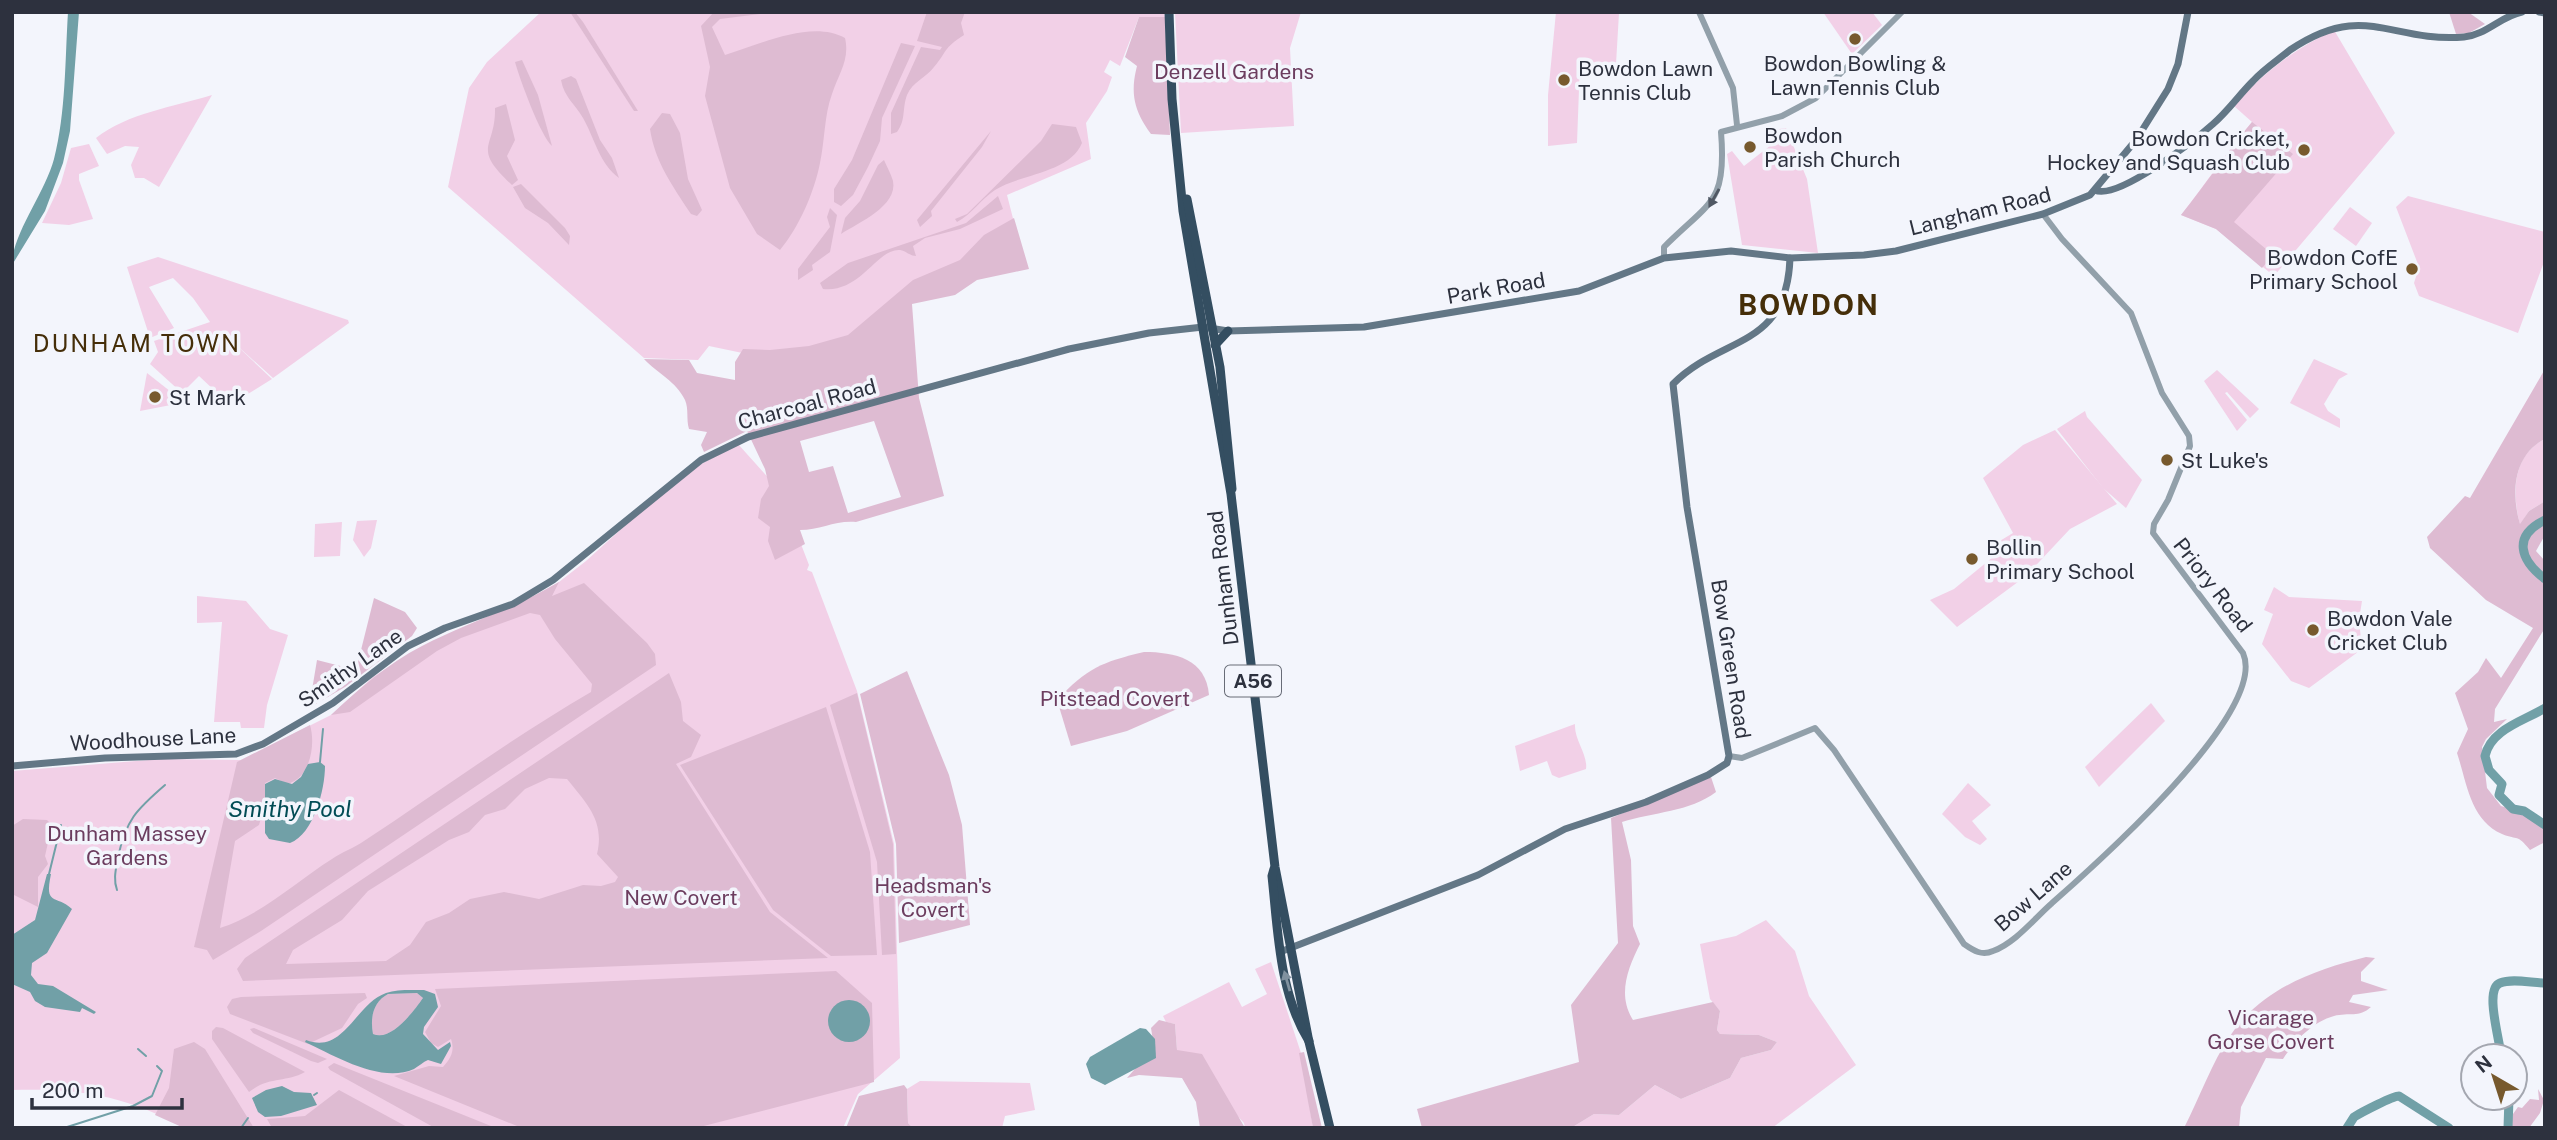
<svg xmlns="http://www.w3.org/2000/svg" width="2557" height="1140" font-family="'Public Sans',sans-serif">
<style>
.green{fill:#f2d0e7}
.forest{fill:#debbd2;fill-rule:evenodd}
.water{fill:#71a0a7;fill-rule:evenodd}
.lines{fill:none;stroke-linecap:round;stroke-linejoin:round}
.stream{stroke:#71a0a7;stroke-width:2}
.river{stroke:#71a0a7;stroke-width:9}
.tertiary{stroke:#92a0aa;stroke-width:6}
.secondary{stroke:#637786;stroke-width:7}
.trunk{stroke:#344e61;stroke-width:9}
.oneway{fill:#505864}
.oneway2{fill:#80919f}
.poi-dot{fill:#77592d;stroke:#f3f5fc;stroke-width:2.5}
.labels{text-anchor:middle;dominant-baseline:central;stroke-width:7;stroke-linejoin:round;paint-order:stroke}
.shield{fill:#f3f5fc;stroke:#686c77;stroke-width:2}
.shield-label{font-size:19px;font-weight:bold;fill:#2d313e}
.poi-label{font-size:21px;fill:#2d313e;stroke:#f3f5fc;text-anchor:start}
.park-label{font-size:21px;fill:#6c3d5f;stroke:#f3f5fc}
.street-label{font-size:21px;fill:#2d313e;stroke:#f3f5fc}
.water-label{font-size:23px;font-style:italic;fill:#024c55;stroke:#f3f5fc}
.quarter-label{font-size:24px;letter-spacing:2px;fill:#452e09;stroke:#f3f5fc}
.district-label{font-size:28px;font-weight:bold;letter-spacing:2px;fill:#452e09;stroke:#f3f5fc}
</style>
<rect width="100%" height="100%" fill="#f3f5fc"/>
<!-- green -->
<g class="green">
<path d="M541,12H1164L1165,17H1139L1120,66L1110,60L1104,72L1112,77L1107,91L1086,123L1091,159L1007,195L1017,234L920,288L849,348L767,358L709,346L698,360L644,358L448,187L469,88L487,62Z"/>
<path d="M1175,12H1301L1290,48L1294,126L1181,133Z"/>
<path d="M1556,12L1619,13L1616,64L1580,62L1577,143L1548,146V95Z"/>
<path d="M1823,12H1872L1882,25L1852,54Z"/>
<path d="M2334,30L2395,133L2274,276L2216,229L2181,215C2206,184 2226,152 2252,122L2234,106C2262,74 2294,49 2334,30Z"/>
<path d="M212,95L159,187L144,178H135L131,165L139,147L125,146L107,154L96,138C128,113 173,107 212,95Z"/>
<path d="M1786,128L1807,179L1818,253L1742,245L1727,154L1732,151L1744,166L1775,142L1772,130Z"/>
<path d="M89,144L99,166L79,174V180L93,219L69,225L42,223L61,183L71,148Z"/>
<path d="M2408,196L2545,232V259L2518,333L2419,296L2414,283L2419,267L2396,207Z"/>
<path d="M2350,207L2372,223L2356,246L2333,229Z"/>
<path d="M158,257L348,320L349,323L273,378L232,341L272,379L230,405L199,376L182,393L150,364L158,352L154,341L210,322L193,298L173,278L149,287L174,328L150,338L127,267Z"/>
<path d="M2314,359L2348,374L2339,379L2324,404L2328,411L2340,419V428L2290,403Z"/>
<path d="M2217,370L2259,409L2250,418L2227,392L2225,393L2247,420L2237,431L2204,381Z"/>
<path d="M147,373L180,399L176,404L140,411Z"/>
<path d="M2085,411L2087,417L2142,480L2126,508L2103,488L2057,429Z"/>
<path d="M2055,430L2117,504L2070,529L2026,576L1957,627L1930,600L1954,589L1993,557L1988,548L2013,533L1983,478L2023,445Z"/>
<path d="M2545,439V501L2529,511L2520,525C2512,494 2512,455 2545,439Z"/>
<path d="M738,444L781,492L809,565L807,570L812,572L857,691L894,844L900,1058L858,1094L843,1128H184C126,1095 78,1088 12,1090V771L161,759L241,760L331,715L373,677L419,648L524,602L559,582L586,561L651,502L701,464Z"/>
<path d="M377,520L371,548L364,557L353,540L357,521Z"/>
<path d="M342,522L340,556L314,557L315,524Z"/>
<path d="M2274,587L2289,597L2362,601L2359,620L2362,649L2309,688L2291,681L2262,644L2273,614L2264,610Z"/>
<path d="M197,596L246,601L270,629L288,635L267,705L264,728H241L240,722H214L222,622L197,623Z"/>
<path d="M2151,703L2165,721L2099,787L2085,767Z"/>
<path d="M1575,724C1574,740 1588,754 1586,769L1559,778L1552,775L1547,761L1520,771L1515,746Z"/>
<path d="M1968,783L1991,805L1972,821L1987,839L1980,845L1965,837L1942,814Z"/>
<path d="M1766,920L1795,951L1809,996L1856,1065L1772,1128H1571L1594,1114L1619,1115L1655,1085L1681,1099L1730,1078L1741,1058L1771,1050L1777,1042L1759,1035L1720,1034L1717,1030L1720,1011L1710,999L1700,944L1736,936Z"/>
<path d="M1271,962L1301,1053L1313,1128H1245L1244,1123L1177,1050L1175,1024L1166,1022L1163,1016L1229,982L1242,1007L1267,994L1255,969Z"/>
<path d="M920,1081L1030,1083L1035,1110L1005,1116L1002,1128H913L908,1123L907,1089Z"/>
</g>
<!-- forest -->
<g class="forest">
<path d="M570,12H575L583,22L638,111H634Z"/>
<path d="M714,12H775L720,19L712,27L725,55C759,45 811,19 845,38C850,60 839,73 832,94C824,116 825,140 820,163C814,193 799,227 780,250L757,234L730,188L705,96L710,67L701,26Z"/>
<path d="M927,12H965L961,23L964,35C942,49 948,51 934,67C926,78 913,81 907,95C902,109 906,120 897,132L891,134V113L921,47L940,50L942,47L917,41Z"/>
<path d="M2449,12H2468L2485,24L2469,33L2456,34Z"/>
<path d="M1139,17H1165L1170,135L1151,134C1134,111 1130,93 1137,66L1125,57Z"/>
<path d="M901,43L915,46L882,118L880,141L868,167L853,195L841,206L834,202V189L852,160Z"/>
<path d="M522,60L538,95L552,146C541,137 520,80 515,62Z"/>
<path d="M571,76L576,79L600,140L612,158L619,178C599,163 595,139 583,118C575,104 564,97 561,80Z"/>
<path d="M506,104L515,140L507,156L518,180L512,185C470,146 496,149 495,108Z"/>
<path d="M662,113L670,114L680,133L688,179L702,210L697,216L691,214C672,185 655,162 650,129Z"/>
<path d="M2252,122L2293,154L2234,222L2273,255L2262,268L2216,229L2181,215C2206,184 2227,152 2252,122Z"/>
<path d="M1052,124L1076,127L1082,143C1070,173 1020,174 995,190C981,199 972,214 957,222L955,219L967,214L1041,141Z"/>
<path d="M991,131L982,147L931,211L932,216L920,227L917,220Z"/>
<path d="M884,160C887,167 891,174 893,181C898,206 858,223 841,234L845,218L860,201L878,165Z"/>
<path d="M521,184L565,228L570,236L569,245L548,223L525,208L513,187Z"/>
<path d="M998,196L1003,209L960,229L925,238L913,246L916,256C910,256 906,251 900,250C877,248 861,293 823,289L820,283L848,263L966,223Z"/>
<path d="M830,208L837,215L830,252L812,265L813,270L798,280V269L830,227L827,217Z"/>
<path d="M1014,218L1029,269L977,280L955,295L912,304L919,398L944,496L856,522C836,520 820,530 800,530L805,544L775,560L768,541L770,527L758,518L761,499L769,486L765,469L747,431L704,452L701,445L707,432L689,429C686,419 689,409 685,400C676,381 658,374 644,359L689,360L697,373L735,380V362L743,349L770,350L809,346L848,335L913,280L960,260L984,235ZM874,421L901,497L848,513L833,466L809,472L800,441Z"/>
<path d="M2545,369V439C2513,455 2511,494 2520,524L2529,511L2545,501V535L2536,551L2545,561V628L2495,709L2494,722L2507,719L2486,739L2482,747L2487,788L2501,806L2524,813L2545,829V842L2530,850C2516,833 2519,841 2502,834C2470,820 2467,783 2457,753L2468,729L2455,693L2478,672L2486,658L2501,678L2533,628L2486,600L2430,548L2427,537L2465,496L2470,498Z"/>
<path d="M559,582L552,596L584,583L647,643L655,654L656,665L261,931L213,960L207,950L194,947L237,762L310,725C316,745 310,779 287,784L275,778L265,783V804L259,825L235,841L220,928C263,914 294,883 332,859C342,852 354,848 364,841C440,791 512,738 591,692L592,684L555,639L540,615L530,613L461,638L437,651L350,712L331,715C359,689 387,664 422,646C467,623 515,608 559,582Z"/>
<path d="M374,598L405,612L417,628L412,636L345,687L314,705L312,690L317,660L356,670Z"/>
<path d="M1144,652C1175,652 1206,659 1209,695L1127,731L1071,746L1057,700C1087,668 1102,662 1144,652Z"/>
<path d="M907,671L949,775L962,825L970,925L899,943L896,844L860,694Z"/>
<path d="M669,673L681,702L683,721L701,735L691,757L676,764L770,912L828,958L243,981L237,969L245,958ZM549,778L567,779C587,804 605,821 597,854L618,877L615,882L601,886L583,885L539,899L504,892L470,899L449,913L426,922L410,945L386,961L286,964L293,950L342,920L368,891L449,840L469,832L485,815L505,809L525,789Z"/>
<path d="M857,693L893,844L896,954L882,955L877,862L830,705Z"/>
<path d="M826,707L870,852L877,955L831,956L773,910L680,765Z"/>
<path d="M1711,777L1716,792C1690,812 1653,812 1622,822L1631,860L1633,926L1640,944C1628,968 1617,995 1633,1020L1713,1002L1720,1011L1717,1030L1720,1034L1759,1035L1777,1042L1771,1050L1741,1058L1730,1078L1681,1099L1655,1085L1619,1115L1594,1114L1571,1128H1422L1417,1109L1579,1062L1571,1005L1618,943L1611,818Z"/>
<path d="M23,819L47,820L52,825L45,856L48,864L38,877V907L12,894V826Z"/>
<path d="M2366,957L2375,958L2361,972V981L2388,990L2353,995L2349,1002L2371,1007C2359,1018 2349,1012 2334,1016C2312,1022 2295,1041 2283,1059L2266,1058L2241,1107L2239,1128H2184C2199,1099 2212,1062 2230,1036C2261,989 2314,970 2366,957Z"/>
<path d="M836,971L872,1003L874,1082L696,1128H522L394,1076L429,1066L443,1067C451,1058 455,1051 451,1039L438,1047L431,1043L425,1032L441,1006L435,989Z"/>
<path d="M365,993L367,998L358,1004L342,1028L308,1044L230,1014L227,1007L232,999L241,997Z"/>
<path d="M388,994L417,993L423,998C413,1012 391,1042 373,1034C370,1018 373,1002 388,994Z"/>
<path d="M1159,1020L1175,1024L1177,1050L1202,1054L1245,1128H1200L1196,1102L1182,1078L1139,1075L1127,1078L1154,1047L1151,1028Z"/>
<path d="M216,1027L223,1028L305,1072C285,1083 269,1076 249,1092L212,1039V1031Z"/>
<path d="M254,1028L327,1059L318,1063L311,1061L253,1033L250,1029Z"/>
<path d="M194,1042L205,1049L254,1128H184L155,1115L169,1088L174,1049Z"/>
<path d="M1304,1052L1322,1128H1313L1299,1053Z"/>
<path d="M334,1063L481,1122L496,1128H435L330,1070L328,1067Z"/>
<path d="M904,1085L907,1089L908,1123L913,1128H846L859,1096Z"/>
<path d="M2538,1089L2544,1100L2540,1113L2529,1128H2510L2513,1114L2518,1107L2522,1108L2530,1099L2539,1100Z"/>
<path d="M339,1090L409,1128H272L267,1119L305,1116Z"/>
</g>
<!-- water -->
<g class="water">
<path d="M68,12H79L70,131L63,163L45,211L12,265C12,234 45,193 54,159C66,112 65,60 68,12Z"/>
<path d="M320,762L325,766C325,789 314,834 290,843L269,839L265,833V784L275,779L292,784L301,777L308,764Z"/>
<path d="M47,874H51C44,907 56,894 72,909L47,953L32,963L31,975L38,984L53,986L96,1012L94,1014L82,1008L80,1012L45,1007L35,1001L30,992L12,984V935L35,920Z"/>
<path d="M424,990L435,994L438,1007L424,1027L423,1034L438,1050L450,1042L451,1046L441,1064L428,1060C423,1062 419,1066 414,1069C381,1084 335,1056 305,1042L306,1040C344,1055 355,1004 386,993C397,989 412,990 424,990ZM388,994L417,993L423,998C413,1012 391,1042 373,1034C370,1018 373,1002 388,994Z"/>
<circle cx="849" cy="1021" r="21"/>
<path d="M1140,1028L1146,1029L1155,1039L1156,1058L1105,1085L1091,1078L1086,1064L1090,1057Z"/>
<path d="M282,1086L294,1092L311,1093L317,1105L281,1116L265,1117L258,1112L252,1098L266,1090Z"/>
</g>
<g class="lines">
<!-- stream -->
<g class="stream">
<path d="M320,762L323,729"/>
<path d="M49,874L61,825"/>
<path d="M117,890C113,879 116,869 118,857C126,820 136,810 165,785"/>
<path d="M138,1049L146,1056"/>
<path d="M314,1095L317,1093"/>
<path d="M64,1128L133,1106L152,1096L162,1071L157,1066"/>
<path d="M241,1128L248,1118"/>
</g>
<!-- river -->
<g class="river">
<path d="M2545,520C2512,536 2520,560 2545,579"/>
<path d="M2545,708C2524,721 2491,729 2485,756L2489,770L2502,784L2499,795L2513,809L2524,811L2545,825"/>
<path d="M2501,1056C2500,1040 2484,989 2500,983C2512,978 2532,983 2545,983"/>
<path d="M2347,1128L2354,1117C2362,1112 2393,1096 2399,1096L2449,1128"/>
<path d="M2508,1128L2509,1098"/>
</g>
<!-- tertiary -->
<g class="tertiary">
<path d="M1699,12L1733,88L1737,125"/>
<path d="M1664,258V247C1710,201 1727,204 1721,132L1782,116L1816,98L1902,12"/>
<path d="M1729,756L1742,758L1815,728L1834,750L1964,944C1974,951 1982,956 1993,951C2015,943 2034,919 2051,904C2094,866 2269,712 2243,653L2153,533L2154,524L2168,500L2190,446L2189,436L2162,393L2131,313L2062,239L2043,214"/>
</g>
<!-- secondary -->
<g class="secondary">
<path d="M2539,12L2545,13"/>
<path d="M2095,190C2117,201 2195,140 2213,124C2228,111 2239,95 2253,81C2264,69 2278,60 2290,50C2364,0 2390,43 2464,37C2486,35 2501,16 2522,12"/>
<path d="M12,766L105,758L236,754L263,744L333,703L408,646L445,628L513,604L553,580L701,460L748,437L1069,349L1149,333L1203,327L1228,331L1364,327L1579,291L1664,258L1731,251L1790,258L1864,255L1896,251L2043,214L2090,195L2136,140L2168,89L2178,64L2188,12"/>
<path d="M1280,952L1478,875L1565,829L1646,802L1708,775L1727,763L1729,756L1687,507L1673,384C1721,335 1787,350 1790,258"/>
</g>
<!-- trunk -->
<g class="trunk">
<path d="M1169,12L1172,99L1183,211L1231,494L1275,867L1309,1042L1330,1128"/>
<path d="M1187,199L1220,367L1232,489"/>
<path d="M1215,345L1228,331"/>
<path d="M1274,869L1272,876C1278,931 1279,993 1309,1041"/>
</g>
</g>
<!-- one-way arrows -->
<defs><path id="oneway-solid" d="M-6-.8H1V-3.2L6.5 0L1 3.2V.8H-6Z" transform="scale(1.75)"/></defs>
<use class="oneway" href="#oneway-solid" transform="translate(1714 198) rotate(119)"/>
<use class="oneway2" href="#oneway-solid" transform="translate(1287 981) rotate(-106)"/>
<!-- markers -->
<g class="poi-dot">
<circle cx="1855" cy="39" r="7"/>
<circle cx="1564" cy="80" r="7"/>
<circle cx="1750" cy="147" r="7"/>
<circle cx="2304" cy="150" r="7"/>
<circle cx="2412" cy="269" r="7"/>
<circle cx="155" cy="397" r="7"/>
<circle cx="2167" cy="460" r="7"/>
<circle cx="1972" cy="559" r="7"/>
<circle cx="2313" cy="630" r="7"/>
</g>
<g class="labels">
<!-- shield labels -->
<rect class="shield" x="1225" y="665.5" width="56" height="31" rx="5"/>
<g class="shield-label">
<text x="1253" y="681">A56</text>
</g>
<!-- poi labels -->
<g class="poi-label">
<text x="1855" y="63" text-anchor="middle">Bowdon Bowling &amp;<tspan x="1855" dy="24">Lawn Tennis Club</tspan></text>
<text x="1578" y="68">Bowdon Lawn<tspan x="1578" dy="24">Tennis Club</tspan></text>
<text x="1764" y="135">Bowdon<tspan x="1764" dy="24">Parish Church</tspan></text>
<text x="2290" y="138" text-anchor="end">Bowdon Cricket,<tspan x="2290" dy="24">Hockey and Squash Club</tspan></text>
<text x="2398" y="257" text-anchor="end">Bowdon CofE<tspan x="2398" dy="24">Primary School</tspan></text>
<text x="169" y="397">St Mark</text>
<text x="2181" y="460">St Luke's</text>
<text x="1986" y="547">Bollin<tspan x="1986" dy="24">Primary School</tspan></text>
<text x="2327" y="618">Bowdon Vale<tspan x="2327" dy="24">Cricket Club</tspan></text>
</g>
<!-- park labels -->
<g class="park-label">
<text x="1234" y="71">Denzell Gardens</text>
<text x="1115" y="698">Pitstead Covert</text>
<text x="127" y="833">Dunham Massey<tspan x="127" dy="24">Gardens</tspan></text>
<text x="933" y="885">Headsman's<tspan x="933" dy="24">Covert</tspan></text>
<text x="681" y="897">New Covert</text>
<text x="2271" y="1017">Vicarage<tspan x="2271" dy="24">Gorse Covert</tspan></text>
</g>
<!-- street labels -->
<g class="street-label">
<text transform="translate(1980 211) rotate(-14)">Langham Road</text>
<text transform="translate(1496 288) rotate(-10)">Park Road</text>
<text transform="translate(807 404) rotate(-15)">Charcoal Road</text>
<text transform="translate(1223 578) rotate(-97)">Dunham Road</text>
<text transform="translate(2213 585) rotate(52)">Priory Road</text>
<text transform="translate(1731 659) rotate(81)">Bow Green Road</text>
<text transform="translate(350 668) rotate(-35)">Smithy Lane</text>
<text transform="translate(153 739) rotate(-3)">Woodhouse Lane</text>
<text transform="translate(2033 896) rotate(-41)">Bow Lane</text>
</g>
<!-- water labels -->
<g class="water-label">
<text x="290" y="808">Smithy Pool</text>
</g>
<!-- quarter labels -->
<g class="quarter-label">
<text x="137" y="343">DUNHAM TOWN</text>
</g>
<!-- district labels -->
<g class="district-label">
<text x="1809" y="304">BOWDON</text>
</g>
</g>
<!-- border -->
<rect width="2557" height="1140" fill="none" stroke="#2d313e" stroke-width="28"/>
<!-- north arrow -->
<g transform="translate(2494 1077) rotate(321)"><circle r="33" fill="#f3f5fc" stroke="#a4a7b0" stroke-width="2"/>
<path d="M0-5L12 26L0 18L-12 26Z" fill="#77592d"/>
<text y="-10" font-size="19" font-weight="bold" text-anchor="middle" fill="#2d313e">N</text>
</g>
<!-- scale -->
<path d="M32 1098v10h150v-10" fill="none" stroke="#2d313e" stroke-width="3.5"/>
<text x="42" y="1098" font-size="21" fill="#2d313e" stroke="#f3f5fc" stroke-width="5" paint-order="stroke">200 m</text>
</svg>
